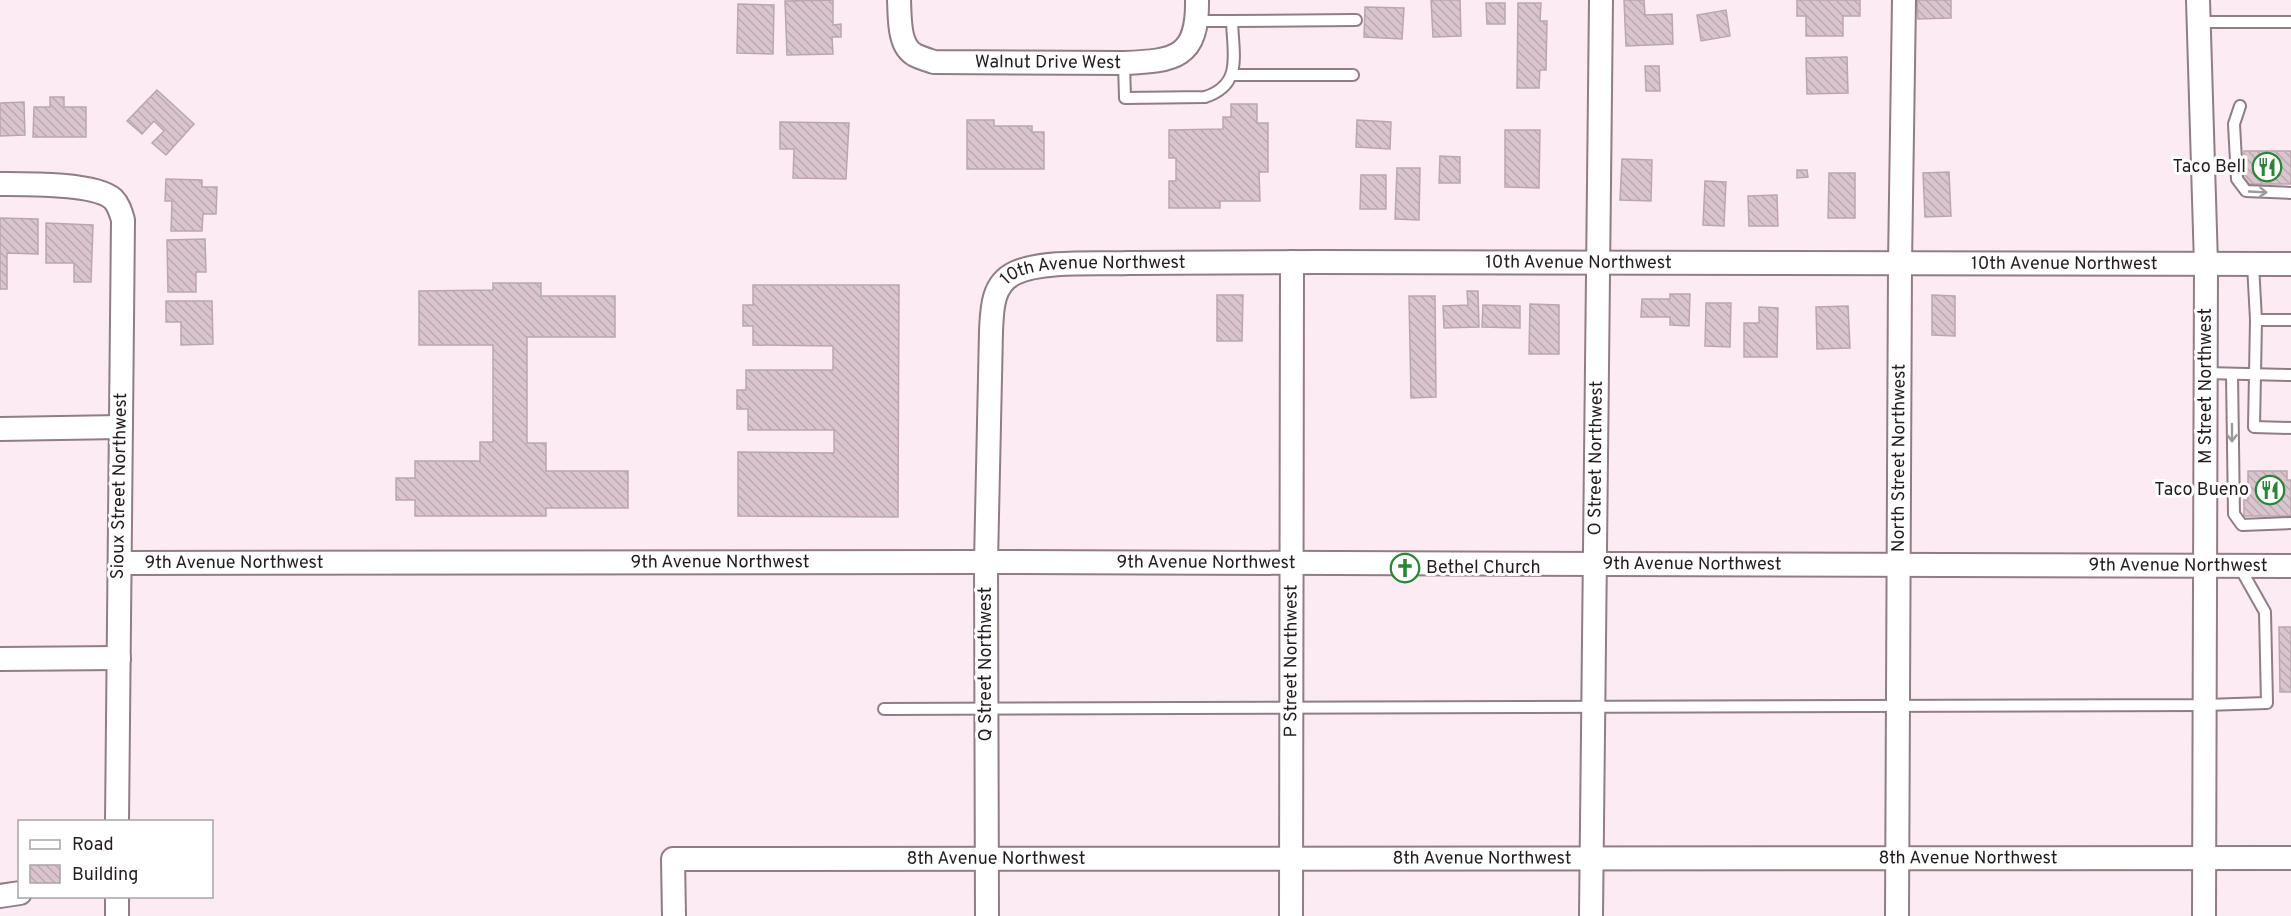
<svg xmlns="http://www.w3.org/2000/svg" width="2291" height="916" font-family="Overpass,sans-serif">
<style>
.building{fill:url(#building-back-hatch);stroke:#bba6b0;stroke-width:1.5}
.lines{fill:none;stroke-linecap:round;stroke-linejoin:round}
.lane-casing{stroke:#907d86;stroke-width:14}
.street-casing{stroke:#907d86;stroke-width:26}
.lane{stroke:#fff;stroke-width:10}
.street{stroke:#fff;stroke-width:22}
.oneway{stroke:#9c999b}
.labels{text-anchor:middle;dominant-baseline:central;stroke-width:6;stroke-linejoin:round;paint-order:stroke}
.street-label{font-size:18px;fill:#241c20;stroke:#fff}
.poi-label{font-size:18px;fill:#241c20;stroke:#fff;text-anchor:end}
</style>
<defs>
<pattern id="building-back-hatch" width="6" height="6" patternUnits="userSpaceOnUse" patternTransform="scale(1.5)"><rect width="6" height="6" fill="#dac5cf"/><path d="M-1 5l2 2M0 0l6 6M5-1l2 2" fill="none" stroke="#bba9b1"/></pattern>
</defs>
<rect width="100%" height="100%" fill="#fdebf4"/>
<!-- building -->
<g class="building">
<path d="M833,0V25L841,24V37H832L833,54L787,55L785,1Z"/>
<path d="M1431,0H1460L1461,36L1433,37Z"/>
<path d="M1624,0H1644L1645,15L1672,14L1673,44L1626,46Z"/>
<path d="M1797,0H1860V16H1843V36H1806V16H1797Z"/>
<path d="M1917,0H1951V18L1918,19Z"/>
<path d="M1486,3H1505V24H1487Z"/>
<path d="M1518,3H1541L1540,21H1547L1546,70H1540L1539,88H1517Z"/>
<path d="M738,4L774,5L773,54L737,53Z"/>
<path d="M1365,7L1404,8L1402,39L1364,37Z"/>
<path d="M1726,10L1730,36L1701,41L1697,15Z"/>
<path d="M1847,57L1848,93L1807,94L1806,58Z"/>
<path d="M1645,66H1659L1660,91H1646Z"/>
<path d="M157,90L194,124L166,155L152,143L164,131L154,121L142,134L127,121Z"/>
<path d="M50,97H64V107H86V137H33L34,107H50Z"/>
<path d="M24,102L25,135L0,136V103Z"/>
<path d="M1231,104H1257V123H1268V172H1259L1260,201H1220V208H1169V181H1176V158H1169V130L1223,129V117H1231Z"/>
<path d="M967,120H994V126H1032V132H1044V169H967Z"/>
<path d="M1357,120L1391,122L1390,149L1356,147Z"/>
<path d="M780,122L849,123L846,179L793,178L794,149H780Z"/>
<path d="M1505,130H1540L1539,188L1505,187Z"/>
<path d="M2244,151H2291V184H2243Z"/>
<path d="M1440,156L1460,157V183H1439Z"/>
<path d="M1622,159L1652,160L1651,201L1620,200Z"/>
<path d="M1397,168H1420L1419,220L1395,219Z"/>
<path d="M1797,170H1807L1808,177L1797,178Z"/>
<path d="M1949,172L1951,216L1925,217L1923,173Z"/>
<path d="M1829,173H1855V218H1828Z"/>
<path d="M1361,175H1386V209H1360Z"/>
<path d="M166,179L202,180V187H217L216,214H203L202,231H171L172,201H165Z"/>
<path d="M1705,181L1726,182L1724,226L1703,225Z"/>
<path d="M1777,195L1778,226H1749L1748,196Z"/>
<path d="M0,218L38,219V254L7,253V289H0Z"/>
<path d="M46,223L93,225L91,282H74V263H46Z"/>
<path d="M205,239L206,272H196V292H168L167,240Z"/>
<path d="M493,283H541V296H615V337H527V443H546V471H628V508H546V516H415V500H396V478H415V461H480V442H493V345H419V291L493,290Z"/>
<path d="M753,285H899L898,517L738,516V452L834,453V430H748V409H737V390H746V370H833V346L753,345V326H743V305H753Z"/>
<path d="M1467,291H1478L1479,327L1444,328L1443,306L1468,305Z"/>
<path d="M1670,294H1690L1689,326L1670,325V317H1641L1642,299H1670Z"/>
<path d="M1217,295H1243L1242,341H1217Z"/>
<path d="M1932,295L1955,296V336L1932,335Z"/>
<path d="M1409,296H1435L1436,397L1411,398Z"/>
<path d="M166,301H212L213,344L181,345V322H166Z"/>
<path d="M1706,303H1731L1730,347L1705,346Z"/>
<path d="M1530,304L1559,305V354H1529Z"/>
<path d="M1483,305L1520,306V328L1482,327Z"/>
<path d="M1848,306L1850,348L1817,349L1816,307Z"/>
<path d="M1759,307L1778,308L1777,357H1744V323H1759Z"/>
<path d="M2248,471H2287V480H2291V516H2244V500H2248Z"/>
<path d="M2279,627H2291V692H2280Z"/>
</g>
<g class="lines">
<!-- lane casing -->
<g class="lane-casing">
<g id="lane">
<path d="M1232,21L1356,20"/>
<path d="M2199,22H2291"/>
<path d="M1124,63L1125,98L1205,97C1243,85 1233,54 1232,21H1197"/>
<path d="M1233,75H1353"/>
<path d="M2240,106L2234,124L2237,179L2246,191L2291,193"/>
<path d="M2253,264L2256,320L2254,427L2291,428"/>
<path d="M2256,320H2291"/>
<path d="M2206,373L2291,375"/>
<path d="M2232,374L2234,514L2242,525L2291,523"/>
<path d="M884,709L2205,705L2267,703L2265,612L2239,566"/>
</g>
</g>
<!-- street casing -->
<g class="street-casing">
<g id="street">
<path id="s1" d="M899,0C900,17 898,46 915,55C921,58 928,60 934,62L1124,63C1175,61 1198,58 1197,0"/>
<path d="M2198,0L2206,264L2204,916"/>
<path d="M0,184C25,184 95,183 113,199C119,205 121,213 123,220L117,822"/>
<path d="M0,429L121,427"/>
<path id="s2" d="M120,563L986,562L2291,566"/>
<path d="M0,659L119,658"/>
<path d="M0,896L20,893"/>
<path d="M117,896V916"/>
<path id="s3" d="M674,916L673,859L2291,858"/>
<path id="s4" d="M987,916L986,562L991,331C992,309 992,284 1015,273C1042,260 1099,264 1129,263C1192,263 1255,262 1318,262C1643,263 1967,264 2291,264"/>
<path id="s5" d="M1291,916L1292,262"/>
<path id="s6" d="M1591,916L1601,0"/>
<path id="s7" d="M1897,916L1900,264L1904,0"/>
</g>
</g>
<!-- lane -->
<use href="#lane" class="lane"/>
<!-- street -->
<use href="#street" class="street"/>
</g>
<!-- one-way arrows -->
<defs><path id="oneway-shaft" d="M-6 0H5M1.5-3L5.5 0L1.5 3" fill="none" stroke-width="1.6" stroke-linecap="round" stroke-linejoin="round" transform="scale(1.5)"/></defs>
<g class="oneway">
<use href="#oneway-shaft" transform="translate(2258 192) rotate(3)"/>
<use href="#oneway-shaft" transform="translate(2232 433) rotate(90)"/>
</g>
<!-- icons -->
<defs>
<g id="restaurant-ring" transform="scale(1.5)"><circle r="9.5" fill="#fff" stroke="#2a8536" stroke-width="1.5"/><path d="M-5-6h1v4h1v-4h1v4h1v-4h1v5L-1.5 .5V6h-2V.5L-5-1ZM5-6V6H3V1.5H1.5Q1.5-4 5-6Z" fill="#2a8536"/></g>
<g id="church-ring" transform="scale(1.5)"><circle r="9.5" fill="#fff" stroke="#2a8536" stroke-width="1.5"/><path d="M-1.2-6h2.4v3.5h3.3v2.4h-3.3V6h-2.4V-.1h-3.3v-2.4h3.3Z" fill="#2a8536"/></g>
</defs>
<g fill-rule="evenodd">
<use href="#restaurant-ring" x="2267" y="167"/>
<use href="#restaurant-ring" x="2270" y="490"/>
<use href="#church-ring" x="1405" y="568"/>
</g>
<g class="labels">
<!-- street labels -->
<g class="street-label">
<text stroke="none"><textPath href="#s1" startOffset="194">Walnut Drive West</textPath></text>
<text stroke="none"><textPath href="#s4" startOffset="1216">10th Avenue Northwest</textPath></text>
<text stroke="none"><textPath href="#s4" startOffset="1702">10th Avenue Northwest</textPath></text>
<text stroke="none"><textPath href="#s4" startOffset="730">10th Avenue Northwest</textPath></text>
<text transform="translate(2206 386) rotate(-90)">M Street Northwest</text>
<text stroke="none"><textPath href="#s6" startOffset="458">O Street Northwest</textPath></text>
<text stroke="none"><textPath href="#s7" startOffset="458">North Street Northwest</textPath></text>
<text transform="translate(120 486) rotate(-89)">Sioux Street Northwest</text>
<text stroke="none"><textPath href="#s2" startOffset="600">9th Avenue Northwest</textPath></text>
<text stroke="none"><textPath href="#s2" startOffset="114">9th Avenue Northwest</textPath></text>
<text stroke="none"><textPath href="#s2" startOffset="1086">9th Avenue Northwest</textPath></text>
<text stroke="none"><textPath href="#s2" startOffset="1572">9th Avenue Northwest</textPath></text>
<text stroke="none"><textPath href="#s2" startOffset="2058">9th Avenue Northwest</textPath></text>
<text stroke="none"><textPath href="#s5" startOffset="255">P Street Northwest</textPath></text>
<text transform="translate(986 664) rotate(-90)">Q Street Northwest</text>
<text stroke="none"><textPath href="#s3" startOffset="866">8th Avenue Northwest</textPath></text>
<text stroke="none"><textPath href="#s3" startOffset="1352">8th Avenue Northwest</textPath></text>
<text stroke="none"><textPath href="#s3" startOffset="380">8th Avenue Northwest</textPath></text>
</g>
<!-- poi labels -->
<g class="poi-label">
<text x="2246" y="167">Taco Bell</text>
<text x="2249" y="490">Taco Bueno</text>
<text x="1426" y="568" text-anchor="start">Bethel Church</text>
</g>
</g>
<!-- legend -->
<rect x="18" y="820" width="195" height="78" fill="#ffffff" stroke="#a7a4a6" stroke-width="1.5"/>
<rect x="30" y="840" width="30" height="9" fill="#ffffff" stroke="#a7a4a6" stroke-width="1.5"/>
<text x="72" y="850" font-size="18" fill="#241c20">Road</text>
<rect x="30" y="865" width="30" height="18" fill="url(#building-back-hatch)" stroke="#a7a4a6" stroke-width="1.5"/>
<text x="72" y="880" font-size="18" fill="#241c20">Building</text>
</svg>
